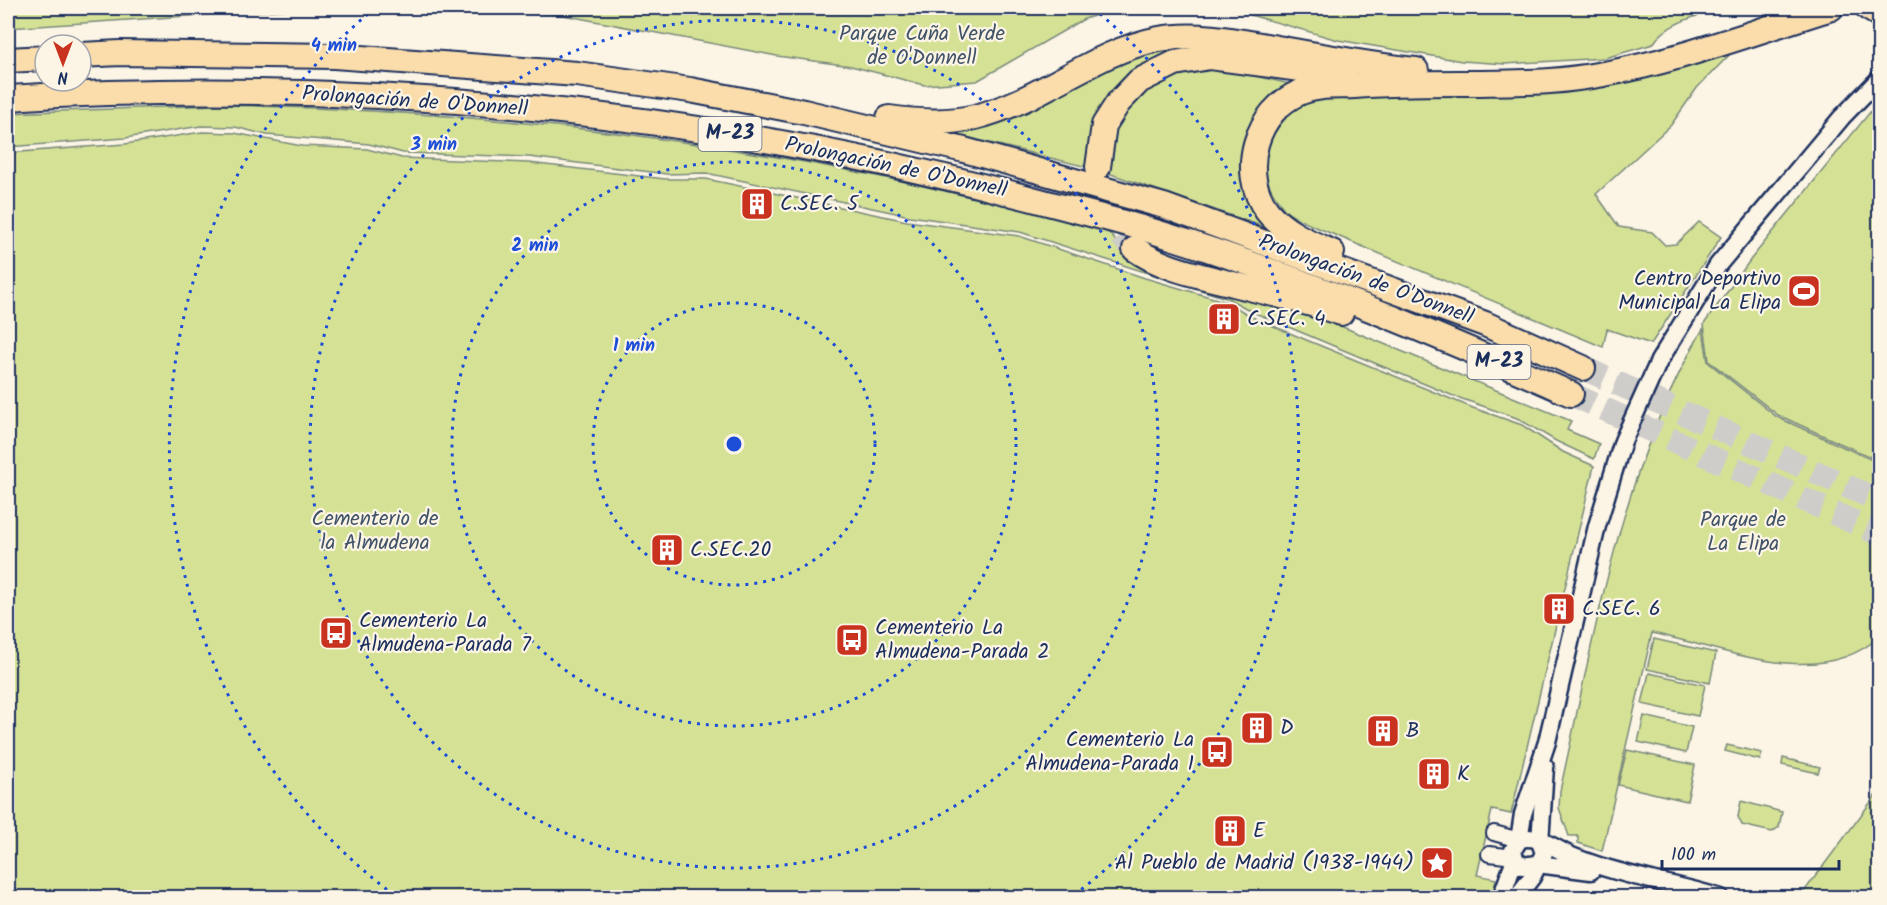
<svg xmlns="http://www.w3.org/2000/svg" width="1887" height="905" font-family="Kalam,sans-serif">
<style>
.green{fill:#d5e295;stroke:#78887a;stroke-width:1.5}
.lines{fill:none;stroke-linecap:round;stroke-linejoin:round}
.motorway-tunnel{stroke:#cfcdca;stroke-width:24;stroke-dasharray:24 12;stroke-linecap:butt}
.minor-casing{stroke:#1b2f5e;stroke-width:18}
.tertiary-casing{stroke:#1b2f5e;stroke-width:21}
.motorway-casing{stroke:#1b2f5e;stroke-width:28}
.minor{stroke:#fcf5e5;stroke-width:14}
.tertiary{stroke:#fcf5e5;stroke-width:16}
.motorway{stroke:#faddab;stroke-width:24}
.ring{fill:none;stroke:#1d4ed8;stroke-width:3;stroke-dasharray:3 6}
.labels{text-anchor:middle;dominant-baseline:central;stroke-width:4.5;stroke-linejoin:round;paint-order:stroke}
.shield{fill:#fcf5e5;stroke:#5e6a86;stroke-width:1.5}
.shield-label{font-size:20px;font-weight:bold;fill:#1b2f5e}
.park-label{font-size:21px;fill:#405369;stroke:#fcf5e5}
.street-label{font-size:21px;fill:#1b2f5e;stroke:#fcf5e5}
.poi-label{font-size:21px;fill:#1b2f5e;stroke:#fcf5e5;text-anchor:start}
.centre{fill:#1d4ed8;stroke:#fcf5e5;stroke-width:3}
.ring-label{font-size:18px;text-anchor:middle;font-weight:bold;fill:#1d4ed8;stroke:#fcf5e5;stroke-width:4.5;stroke-linejoin:round;paint-order:stroke}
</style>
<rect width="100%" height="100%" fill="#fcf5e5"/>
<filter id="ink" filterUnits="userSpaceOnUse"><feTurbulence type="fractalNoise" baseFrequency=".0167" numOctaves="2"/><feDisplacementMap in="SourceGraphic" scale="12" xChannelSelector="R" yChannelSelector="G"/><feConvolveMatrix kernelMatrix="1 2 1 2 8 2 1 2 1" color-interpolation-filters="sRGB"/></filter>
<g filter="url(#ink)">
<!-- green -->
<g class="green">
<path d="M8,8H309L8,28Z"/>
<path d="M451,8H1121L1084,19L977,81L924,85L851,66L777,56L563,15Z"/>
<path d="M1226,8H1225H1725C1702,14 1666,22 1653,44L1605,58L1505,64L1462,61L1338,40Z"/>
<path d="M1184,42L1240,48L1149,65L1091,168L942,131L1090,72Z"/>
<path d="M1738,46L1697,88L1671,125L1596,194L1619,227L1652,232L1665,245L1676,244L1699,222L1721,237L1651,344L1607,329L1603,347L1311,225C1303,221 1293,217 1286,211C1282,208 1279,201 1275,196C1249,156 1279,112 1317,96H1478L1590,88Z"/>
<path d="M1207,69L1251,75L1294,85L1249,133L1267,228L1108,173C1112,103 1139,80 1207,69Z"/>
<path d="M1879,101V461L1778,415L1709,361L1704,324L1751,259Z"/>
<path d="M218,105C474,110 727,138 975,198C994,202 1102,226 1110,234C1115,239 1119,246 1124,252L1338,325L1571,421L1567,430L1599,444L1594,459L1556,441L1517,418L1451,395L1255,313L1229,299L1020,232L910,216L706,173L667,174L529,157L403,153L369,144L267,135L235,127L201,126L125,138L8,147V113Z"/>
<path d="M202,132L234,133L302,146L367,149L402,158L529,163L665,179H706L907,221L1019,236L1145,278L1227,302L1252,317L1304,339L1473,408L1522,425L1563,452L1594,466L1511,814L1492,810L1477,875L1496,879L1492,897H8V153L125,144Z"/>
<path d="M1703,329L1708,362L1777,417L1879,463V637C1817,692 1722,647 1652,633L1602,851L1578,843V836H1569L1559,808L1560,791C1595,634 1620,470 1703,329Z"/>
<path d="M1654,639L1716,653L1710,683L1647,669Z"/>
<path d="M1649,673L1705,685L1698,716L1642,704Z"/>
<path d="M1644,716L1692,727L1686,753L1638,742Z"/>
<path d="M1727,745L1762,753L1760,760L1725,751Z"/>
<path d="M1627,750L1695,765L1687,801L1618,785Z"/>
<path d="M1783,758L1820,767L1818,773L1782,765Z"/>
<path d="M1879,791V897H1800Z"/>
<path d="M1741,801L1782,812L1779,827L1772,832L1742,825L1738,817Z"/>
</g>
<g class="lines">
<!-- motorway-tunnel -->
<g class="motorway-tunnel">
<path d="M1098,169C1098,202 1110,228 1135,249"/>
<path d="M1583,368L1880,501"/>
<path d="M1571,394L1880,534"/>
</g>
<!-- minor casing -->
<g class="minor-casing">
<g id="minor">
<path d="M1494,833L1519,840"/>
<path d="M1489,854L1514,857"/>
</g>
</g>
<!-- tertiary casing -->
<g class="tertiary-casing">
<g id="tertiary">
<path d="M1519,840C1535,832 1558,851 1574,857C1622,876 1672,883 1721,898"/>
<path d="M1538,864L1522,866L1515,859L1513,850L1519,840L1523,814L1547,742L1597,526L1623,441L1659,361L1718,265L1842,117L1880,78"/>
<path d="M1538,864L1591,871"/>
<path d="M1501,898L1515,859"/>
<path d="M1516,898L1532,877L1544,853L1540,842L1545,767"/>
</g>
</g>
<!-- motorway casing -->
<g class="motorway-casing">
<g id="motorway">
<path d="M1868,8L1880,15"/>
<path d="M81,55L120,53L334,56L577,74L690,90L804,112L964,150L1164,206L1485,324L1583,368"/>
<path d="M8,60L45,58"/>
<path d="M8,98C352,76 707,111 1040,201C1082,212 1124,222 1165,235C1304,279 1438,335 1571,394"/>
<path d="M889,118C918,122 947,124 975,117C1041,101 1092,52 1159,39C1198,32 1238,41 1277,48C1323,56 1369,65 1416,70"/>
<path d="M1098,167L1104,125L1118,103L1139,81L1175,63L1210,57L1345,75"/>
<path d="M1135,249C1162,268 1194,274 1225,282C1264,292 1303,300 1341,313"/>
<path d="M1332,252C1308,242 1283,231 1267,211C1238,171 1256,110 1301,92C1318,85 1337,87 1355,86C1420,81 1485,85 1550,81C1646,74 1740,36 1831,8"/>
</g>
</g>
<!-- minor -->
<use href="#minor" class="minor"/>
<!-- tertiary -->
<use href="#tertiary" class="tertiary"/>
<!-- motorway -->
<use href="#motorway" class="motorway"/>
</g>
</g>
<!-- distance rings -->
<g class="ring">
<circle cx="734" cy="444" r="141"/>
<circle cx="734" cy="444" r="282"/>
<circle cx="734" cy="444" r="424"/>
<path d="M394 895A565 565 0 0 1 375 8M1093 8A565 565 0 0 1 1074 895"/>
</g>
<!-- icons -->
<defs>
<g id="building-square" transform="scale(1.725)"><rect x="-9" y="-9" width="18" height="18" rx="4" fill="#c8321e" stroke="#fcf5e5"/><path d="M-4-6H4V6H1V3H-1V6H-4ZM-2.5-4.3h1.7v1.8h-1.7ZM.8-4.3h1.7v1.8H.8ZM-2.5-1h1.7V.8h-1.7ZM.8-1h1.7V.8H.8Z" fill="#fff"/></g>
<g id="stadium-square" transform="scale(1.725)"><rect x="-9" y="-9" width="18" height="18" rx="4" fill="#c8321e" stroke="#fcf5e5"/><path d="M0-5a6.5 5 0 1 0 0 10a6.5 5 0 1 0 0-10ZM-3.5-1.8h7v3.6h-7Z" fill="#fff"/></g>
<g id="bus-square" transform="scale(1.725)"><rect x="-9" y="-9" width="18" height="18" rx="4" fill="#c8321e" stroke="#fcf5e5"/><path d="M-5-6H5V4H4V6H2V4H-2V6H-4V4H-5ZM-3.5-4V0h7V-4ZM-3.5 1.2v1.5H-2V1.2ZM2 1.2v1.5H3.5V1.2Z" fill="#fff"/></g>
<g id="sight-square" transform="scale(1.725)"><rect x="-9" y="-9" width="18" height="18" rx="4" fill="#c8321e" stroke="#fcf5e5"/><path d="M0-6L1.8-2.2L6-1.7L2.9 1.2L3.7 5.4L0 3.3L-3.7 5.4L-2.9 1.2L-6-1.7L-1.8-2.2Z" fill="#fff"/></g>
</defs>
<g fill-rule="evenodd">
<use href="#building-square" x="757" y="204"/>
<use href="#stadium-square" x="1804" y="291"/>
<use href="#building-square" x="1224" y="319"/>
<use href="#building-square" x="667" y="550"/>
<use href="#building-square" x="1559" y="609"/>
<use href="#bus-square" x="336" y="633"/>
<use href="#bus-square" x="852" y="640"/>
<use href="#building-square" x="1257" y="728"/>
<use href="#building-square" x="1383" y="731"/>
<use href="#bus-square" x="1217" y="752"/>
<use href="#building-square" x="1434" y="774"/>
<use href="#building-square" x="1230" y="831"/>
<use href="#sight-square" x="1437" y="863"/>
</g>
<g class="labels">
<!-- shield labels -->
<g class="shield">
<rect x="698.5" y="117" width="63" height="34" rx="4.5"/>
<rect x="1467.5" y="345" width="63" height="34" rx="4.5"/>
</g>
<g class="shield-label">
<text x="730" y="134">M-23</text>
<text x="1499" y="362">M-23</text>
</g>
<!-- park labels -->
<g class="park-label">
<text x="922" y="34">Parque Cuña Verde<tspan x="922" dy="24">de O'Donnell</tspan></text>
<text x="375" y="519">Cementerio de<tspan x="375" dy="24">la Almudena</tspan></text>
<text x="1743" y="520">Parque de<tspan x="1743" dy="24">La Elipa</tspan></text>
</g>
<!-- street labels -->
<g class="street-label">
<text transform="translate(415 102) rotate(4)">Prolongación de O'Donnell</text>
<text transform="translate(896 168) rotate(12)">Prolongación de O'Donnell</text>
<text transform="translate(1366 280) rotate(20)">Prolongación de O'Donnell</text>
</g>
<!-- poi labels -->
<g class="poi-label">
<text x="780" y="204">C.SEC. 5</text>
<text x="1781" y="279" text-anchor="end">Centro Deportivo<tspan x="1781" dy="24">Municipal La Elipa</tspan></text>
<text x="1247" y="319">C.SEC. 4</text>
<text x="690" y="550">C.SEC.20</text>
<text x="1582" y="609">C.SEC. 6</text>
<text x="359" y="621">Cementerio La<tspan x="359" dy="24">Almudena-Parada 7</tspan></text>
<text x="875" y="628">Cementerio La<tspan x="875" dy="24">Almudena-Parada 2</tspan></text>
<text x="1280" y="728">D</text>
<text x="1406" y="731">B</text>
<text x="1194" y="740" text-anchor="end">Cementerio La<tspan x="1194" dy="24">Almudena-Parada 1</tspan></text>
<text x="1457" y="774">K</text>
<text x="1253" y="831">E</text>
<text x="1414" y="863" text-anchor="end">Al Pueblo de Madrid (1938-1944)</text>
</g>
</g>
<circle cx="734" cy="444" r="9" class="centre"/>
<g class="ring-label">
<text x="334" y="51">4 min</text>
<text x="434" y="150">3 min</text>
<text x="535" y="251">2 min</text>
<text x="634" y="351">1 min</text>
</g>
<!-- margin -->
<rect width="1887" height="905" fill="none" stroke="#fcf5e5" stroke-width="30"/>
<rect x="15" y="15" width="1857" height="875" fill="none" stroke="#1b2f5e" stroke-width="2" filter="url(#ink)"/>
<!-- north arrow -->
<g transform="translate(63 63) rotate(180)"><circle r="28" fill="#fcf5e5" stroke="#a2a6af" stroke-width="1.5"/>
<path d="M0-4.5L10 22L0 15L-10 22Z" fill="#c8321e"/>
<text y="-9" font-size="16" font-weight="bold" text-anchor="middle" fill="#1b2f5e">N</text>
</g>
<!-- scale -->
<path d="M1662 860v9h177v-9" fill="none" stroke="#1b2f5e" stroke-width="3"/>
<text x="1671" y="860" font-size="18" fill="#1b2f5e" stroke="#fcf5e5" stroke-width="4.5" paint-order="stroke">100 m</text>
</svg>
